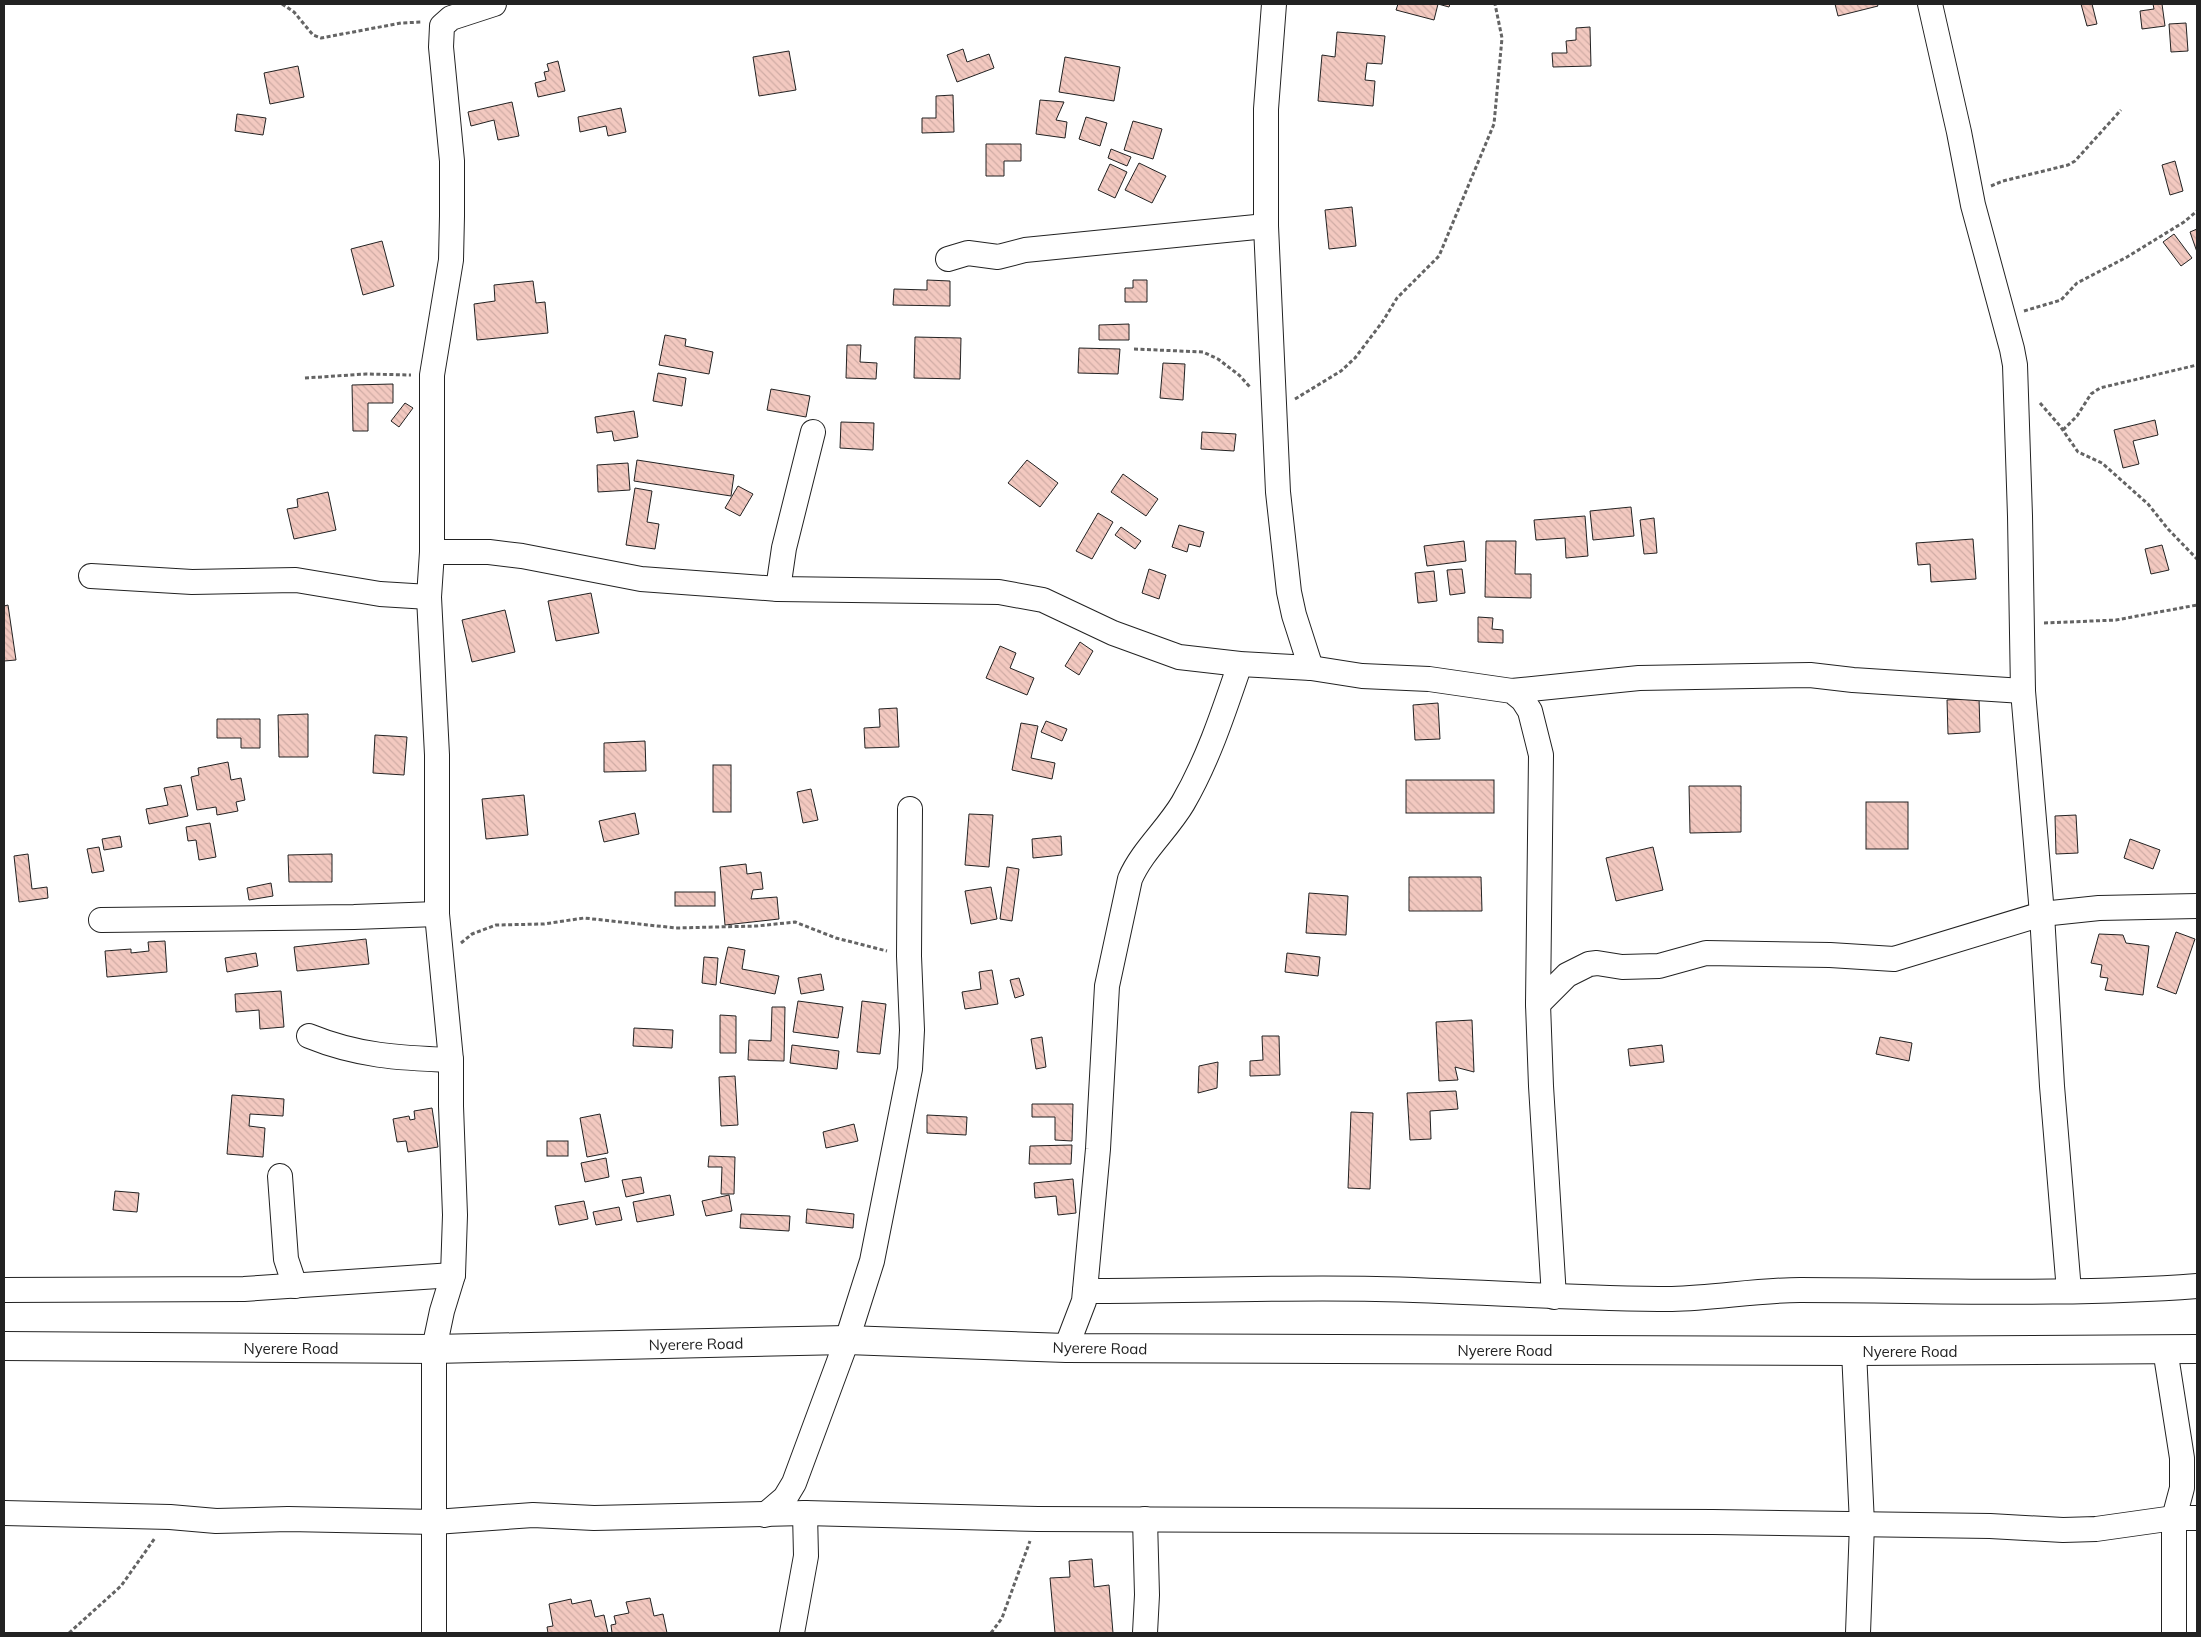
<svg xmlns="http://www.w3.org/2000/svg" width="2201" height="1637" font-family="Mulish,sans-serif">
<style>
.building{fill:url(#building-back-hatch);stroke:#222}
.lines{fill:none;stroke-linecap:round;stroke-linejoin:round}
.minor-casing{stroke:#222;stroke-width:26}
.highway-casing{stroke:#222;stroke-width:30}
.path{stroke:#646464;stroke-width:3;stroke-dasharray:4 2.5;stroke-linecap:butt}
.minor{stroke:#fff;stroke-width:24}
.highway{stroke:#fff;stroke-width:28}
.labels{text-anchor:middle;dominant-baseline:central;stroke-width:4;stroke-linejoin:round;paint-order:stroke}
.street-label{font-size:15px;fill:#222;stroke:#fff}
</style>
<defs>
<pattern id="building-back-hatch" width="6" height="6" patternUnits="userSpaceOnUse" patternTransform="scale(1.25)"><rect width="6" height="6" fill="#f3c9c0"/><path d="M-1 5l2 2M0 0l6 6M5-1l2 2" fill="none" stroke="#d0aca5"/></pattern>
</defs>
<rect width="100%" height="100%" fill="#fff"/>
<!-- building -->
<g class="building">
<path d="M1398,4H1450L1449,7L1438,4L1434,20L1396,10Z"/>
<path d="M1835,4H1877L1878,6L1838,16Z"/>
<path d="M2081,4H2092L2097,24L2087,26Z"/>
<path d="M2153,4H2162L2165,26L2142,29L2140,11L2154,9Z"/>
<path d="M2186,23L2188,51L2171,52L2169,24Z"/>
<path d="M1590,27L1591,66L1553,67L1552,53H1567L1566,41L1576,40V28Z"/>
<path d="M1337,32L1385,36L1382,64L1367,63L1365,80L1375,81L1373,106L1318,101L1322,55L1335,57Z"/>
<path d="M963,49L967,62L989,54L994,68L957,82L947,55Z"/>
<path d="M789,51L796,90L759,96L753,57Z"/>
<path d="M1065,57L1120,67L1114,101L1059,92Z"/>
<path d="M558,61L565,91L538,97L535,83L546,80L544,72L549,71L547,64Z"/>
<path d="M298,66L304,97L270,104L264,73Z"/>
<path d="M953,95L954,132L922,133V118H936V96Z"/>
<path d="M1040,100L1064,102L1056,120L1067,122L1065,138L1036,134Z"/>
<path d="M512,102L519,136L498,140L494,120L471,126L468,112Z"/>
<path d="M621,108L626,132L608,136L606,126L580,132L578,117Z"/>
<path d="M237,114L266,118L263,135L235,131Z"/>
<path d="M1086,117L1107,123L1100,146L1079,139Z"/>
<path d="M1133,121L1162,129L1153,159L1124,150Z"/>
<path d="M986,144H1021V161H1004V176H986Z"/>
<path d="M1111,149L1131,157L1127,166L1108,158Z"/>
<path d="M2175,161L2183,191L2170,195L2162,165Z"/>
<path d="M1139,163L1166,176L1152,203L1125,190Z"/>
<path d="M1110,164L1127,172L1115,198L1098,190Z"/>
<path d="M1352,207L1356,246L1329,249L1325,210Z"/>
<path d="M2197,229V252L2190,232Z"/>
<path d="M2174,234L2192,258L2181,266L2163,242Z"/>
<path d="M382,241L394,286L363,295L351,249Z"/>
<path d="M927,280L950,281V306L893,305L894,289L927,290Z"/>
<path d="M1133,280H1147V302H1125V288H1133Z"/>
<path d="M533,281L536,303L545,302L548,333L477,340L474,304L495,301L494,285Z"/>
<path d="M1129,324V340H1099V325Z"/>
<path d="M665,335L686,339L685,346L713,352L709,374L659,365Z"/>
<path d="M915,337L961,338L960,379L914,378Z"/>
<path d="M847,345H861L860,362L877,363L876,379L846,378Z"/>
<path d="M1079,348L1120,349L1118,374L1078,373Z"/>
<path d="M1163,363L1185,364L1183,400L1160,398Z"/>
<path d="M658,373L686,378L682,406L653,401Z"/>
<path d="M393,384V403H368V431H353L352,385Z"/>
<path d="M771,389L810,396L806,417L767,410Z"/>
<path d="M405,403L413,408L399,427L391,421Z"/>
<path d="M634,411L638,437L614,441L612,431L597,433L595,417Z"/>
<path d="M2155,420L2158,435L2133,441L2139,464L2123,468L2114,430Z"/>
<path d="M841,422L874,423L873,450L840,448Z"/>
<path d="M1202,432L1236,434L1234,451L1201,449Z"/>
<path d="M637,460L734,475L731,496L634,481Z"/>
<path d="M1027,460L1058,483L1040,507L1008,483Z"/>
<path d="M628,463L630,490L598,492L597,465Z"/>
<path d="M1123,474L1158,499L1146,516L1111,492Z"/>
<path d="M738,486L753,494L740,516L725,508Z"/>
<path d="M635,488L652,491L647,522L659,524L655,549L626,545Z"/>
<path d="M328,492L336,530L294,539L287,509L298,507L297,499Z"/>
<path d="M1631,507L1634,536L1593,540L1590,511Z"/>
<path d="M1098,513L1113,522L1092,559L1076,551Z"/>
<path d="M1585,516L1588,556L1566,558L1565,538L1536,540L1534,520Z"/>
<path d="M1654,518L1657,553L1644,554L1640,520Z"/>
<path d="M1179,525L1204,532L1200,547L1189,544L1187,552L1172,547Z"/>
<path d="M1121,527L1141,541L1135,549L1115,535Z"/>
<path d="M1973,539L1976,579L1931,582L1930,564L1918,565L1916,543Z"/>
<path d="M1464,541L1466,561L1427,566L1424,546Z"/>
<path d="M1486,541H1516L1515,574H1531V598L1485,597Z"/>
<path d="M2162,545L2169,570L2151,574L2145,549Z"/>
<path d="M1149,569L1166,575L1159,599L1142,593Z"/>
<path d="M1462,569L1465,593L1450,595L1447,570Z"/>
<path d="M1434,571L1437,601L1418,603L1415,573Z"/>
<path d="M591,593L599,633L556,641L548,601Z"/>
<path d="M8,605L16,660L4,661V606Z"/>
<path d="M505,610L515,652L472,662L462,620Z"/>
<path d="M1478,617L1493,618L1492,629L1503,630V643L1478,642Z"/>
<path d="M1080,642L1093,651L1079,675L1065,666Z"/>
<path d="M1000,646L1016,653L1010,668L1034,678L1027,695L986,678Z"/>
<path d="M1979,698L1980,732L1948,734L1947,700Z"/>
<path d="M1438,703L1440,739L1415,740L1413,705Z"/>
<path d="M897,708L899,747L865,748L864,728L880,727L879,709Z"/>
<path d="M308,714V757H279L278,715Z"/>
<path d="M217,719H260V748H241V738H217Z"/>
<path d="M1046,721L1067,729L1062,741L1041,732Z"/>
<path d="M1021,723L1038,726L1031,758L1055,763L1052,779L1012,770Z"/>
<path d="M375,735L407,737L404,775L373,773Z"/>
<path d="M645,741L646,771L604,772V743Z"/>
<path d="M228,762L231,780L241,778L245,800L236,802L238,811L217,815L216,807L197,810L191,777L199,775L198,768Z"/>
<rect x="713" y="765" width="18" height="47"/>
<rect x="1406" y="780" width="88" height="33"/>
<path d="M181,785L188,816L149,824L146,809L168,805L164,788Z"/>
<path d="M1689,786H1741V832L1690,833Z"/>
<path d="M811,789L818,820L803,823L797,792Z"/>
<path d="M524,795L528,835L486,839L482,799Z"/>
<rect x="1866" y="802" width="42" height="47"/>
<path d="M635,813L639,834L604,842L599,821Z"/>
<path d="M969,814L993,815L989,867L965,865Z"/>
<path d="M2076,815L2078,853L2056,854L2055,816Z"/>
<path d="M210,823L216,857L199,860L196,840L188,841L186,827Z"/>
<path d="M120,836L122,847L104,850L102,839Z"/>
<path d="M1061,836L1062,855L1033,858L1032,839Z"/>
<path d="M2130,839L2160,850L2153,869L2124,858Z"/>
<path d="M99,847L104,871L92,873L87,849Z"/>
<path d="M1653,847L1663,890L1616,901L1606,858Z"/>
<path d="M28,854L32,889L47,887L48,898L19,902L14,856Z"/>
<path d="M332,854V882H289L288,855Z"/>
<path d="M746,864L747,874L761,872L763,889L753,890L751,899L777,897L779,919L725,925L720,867Z"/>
<path d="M1007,867L1019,869L1012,921L1000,919Z"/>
<path d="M1409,877H1481L1482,911H1409Z"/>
<path d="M271,883L273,896L249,900L247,888Z"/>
<path d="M991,887L997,919L971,924L965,891Z"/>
<rect x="675" y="892" width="40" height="14"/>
<path d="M1309,893L1348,896L1346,935L1306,933Z"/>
<path d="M2176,932L2195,939L2176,994L2157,987Z"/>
<path d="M2099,934L2123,935L2126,943L2149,946L2143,995L2105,990L2108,978L2100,977L2102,965L2091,963Z"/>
<path d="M366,939L369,964L297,971L294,947Z"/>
<path d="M165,941L167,972L107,977L105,951L131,949V953L149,951L148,942Z"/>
<path d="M728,947L745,950L742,969L779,976L775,994L720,983Z"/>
<path d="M256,953L258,966L227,972L225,958Z"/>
<path d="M1287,953L1320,957L1318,976L1285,972Z"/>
<path d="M704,957L718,958L716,985L702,983Z"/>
<path d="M992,970L998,1004L965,1009L962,992L981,989L979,972Z"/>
<path d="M821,974L824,990L801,994L798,978Z"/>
<path d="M1019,978L1024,995L1015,998L1010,980Z"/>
<path d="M281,991L284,1027L260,1029L259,1010L236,1012L235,994Z"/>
<path d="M798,1001L843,1007L838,1038L793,1032Z"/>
<path d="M862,1001L886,1004L880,1054L857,1052Z"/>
<path d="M772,1007H785L784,1061L748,1060L749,1040L771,1041Z"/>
<path d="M720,1015L736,1016V1053H720Z"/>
<path d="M1472,1020L1474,1072L1455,1067L1458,1080L1439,1081L1436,1022Z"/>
<path d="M634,1028L673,1030L672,1048L633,1046Z"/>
<path d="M1262,1036H1279L1280,1075L1250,1076V1061L1263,1060Z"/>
<path d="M1042,1037L1046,1067L1036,1069L1031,1039Z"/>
<path d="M1880,1037L1912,1043L1909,1061L1876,1054Z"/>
<path d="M792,1045L839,1051L837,1069L790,1063Z"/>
<path d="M1662,1045L1664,1062L1630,1066L1628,1049Z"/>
<path d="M1218,1062L1217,1088L1198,1093L1199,1066Z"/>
<path d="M735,1076L738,1125L721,1126L719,1077Z"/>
<path d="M1456,1091L1458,1109L1430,1111L1431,1139L1410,1140L1407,1093Z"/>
<path d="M232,1095L284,1099L283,1116L250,1114L249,1126L265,1128L263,1157L227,1154Z"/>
<path d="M1032,1104H1073L1072,1141L1055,1140V1117H1032Z"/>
<path d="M432,1108L438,1147L408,1152L406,1141L397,1142L393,1119L409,1116L410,1120L415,1119L414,1111Z"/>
<path d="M1351,1112L1373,1113L1370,1189L1348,1188Z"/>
<path d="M600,1114L608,1153L587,1157L580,1118Z"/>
<path d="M927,1115L967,1117L966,1135L927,1133Z"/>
<path d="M854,1124L858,1141L826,1148L823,1132Z"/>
<rect x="547" y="1141" width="21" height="15"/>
<path d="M1072,1145L1071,1164H1029L1030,1146Z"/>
<path d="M709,1156L735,1157L734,1194H721L722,1167H708Z"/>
<path d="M606,1158L609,1177L585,1182L581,1163Z"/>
<path d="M641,1177L644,1193L626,1197L622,1180Z"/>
<path d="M1073,1179L1076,1213L1058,1215L1056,1196L1035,1198L1034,1183Z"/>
<path d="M115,1191L139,1193L137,1212L113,1210Z"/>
<path d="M670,1195L674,1215L637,1222L633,1202Z"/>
<path d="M729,1195L732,1211L706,1216L702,1201Z"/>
<path d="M584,1201L588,1219L559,1225L555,1206Z"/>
<path d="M619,1207L622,1220L596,1225L593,1212Z"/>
<path d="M807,1209L854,1214L853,1228L806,1223Z"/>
<path d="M741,1214L790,1216L789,1231L740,1228Z"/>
<path d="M1092,1559L1094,1587L1109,1585L1113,1633H1055L1050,1578L1070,1577L1069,1561Z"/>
<path d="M650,1598L654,1616L663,1614L667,1633H612L611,1625L616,1624L614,1616L629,1613L626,1602Z"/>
<path d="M571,1599L572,1604L591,1600L595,1617L604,1615L608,1633H548L547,1627L553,1626L549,1604Z"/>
</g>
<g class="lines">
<!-- minor casing -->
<g class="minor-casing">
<g id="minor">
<path d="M1274,4L1266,109V226L1278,492L1289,592L1294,615L1311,668"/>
<path d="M1930,4L1959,132L1973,205L2012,349L2015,365L2020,516L2023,691L2042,914L2052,1086L2069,1291"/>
<path d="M948,259L968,253L998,257L1025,250L1266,226"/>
<path d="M432,552H489L522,556L641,579L778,589L999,592L1043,600L1113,633L1179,657L1240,664L1311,668L1362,676L1429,679L1512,691L1523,700L1530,711L1541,755L1538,1004L1541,1086L1554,1297"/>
<path d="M91,576L192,582L296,580L380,594L429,597"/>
<path d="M778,589L784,548L813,432"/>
<path d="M1512,691L1639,678L1810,675L1853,680L2023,691"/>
<path d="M101,920L354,917L437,914"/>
<path d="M1538,1004L1567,975L1589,964L1597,963L1622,967L1659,966L1706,953L1830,955L1894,959L2042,914L2099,908L2197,906"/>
<path d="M309,1036C358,1056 399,1058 451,1060"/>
<path d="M280,1176L286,1259L295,1286"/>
<path d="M4,1290L244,1289L453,1275"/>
<path d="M1085,1291C1182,1291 1279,1287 1376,1289C1475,1291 1573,1299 1672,1299C1715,1298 1758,1290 1800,1290C1932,1290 2065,1296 2197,1286"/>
<path d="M1066,1348L1084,1301L1098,1149L1107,986L1130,879C1142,851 1167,830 1183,803C1208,760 1224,711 1240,664"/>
<path d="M2165,1349L2182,1458V1488L2174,1518V1633"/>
<path d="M1854,1351L1862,1524L1858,1633"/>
<path d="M4,1513L170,1517L216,1521L288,1519L435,1522L533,1515L594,1518L805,1513L1038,1519L1713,1522L1990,1526L2063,1530L2096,1529L2174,1518H2197"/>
<path d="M765,1515L785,1498L794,1483L847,1340L872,1261L910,1069L912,1030L909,956L910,809"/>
<path d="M1145,1519L1147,1595L1145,1633"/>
<path d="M434,1633V1349L442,1311L453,1275L455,1215L451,1106V1060L437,914V755L429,597L432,552V375L451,260L452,216V161L441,47L442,26L451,18L494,4"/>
<path d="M792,1633L806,1556L805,1513"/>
</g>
</g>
<!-- highway casing -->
<g class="highway-casing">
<path id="highway" d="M4,1346L434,1349L847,1340L1066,1348L1854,1351L2197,1349"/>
</g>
<!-- path -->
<g class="path">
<path d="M282,4L294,12L313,35L321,38L401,23L422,22"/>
<path d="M1991,186L2003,181L2068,165L2075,161L2121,110"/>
<path d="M2024,311L2061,300L2077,283L2127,257L2184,222L2197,211"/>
<path d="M1134,349L1203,352L1218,359L1239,375L1250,387"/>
<path d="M305,378L366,374L411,375"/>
<path d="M1295,399L1341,371L1355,358L1383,321L1397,298L1439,256L1494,124L1502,38L1495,4"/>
<path d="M2040,403L2060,426L2078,452L2102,463L2148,504L2168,529L2197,559"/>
<path d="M2063,430L2077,416L2091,394L2100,388L2197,365"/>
<path d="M2044,623L2116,620L2197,605"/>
<path d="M461,943L472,934L496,925L544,924L584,918L676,928L757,926L795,922L836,938L887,951"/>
<path d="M69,1633L121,1586L155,1538"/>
<path d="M991,1633L1002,1618L1030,1541"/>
</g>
<!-- minor -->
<use href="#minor" class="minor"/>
<!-- highway -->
<use href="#highway" class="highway"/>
</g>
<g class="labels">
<!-- street labels -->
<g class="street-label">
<text transform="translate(696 1344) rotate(-1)">Nyerere Road</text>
<text x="291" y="1348">Nyerere Road</text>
<text transform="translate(1100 1348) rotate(1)">Nyerere Road</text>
<text x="1505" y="1350">Nyerere Road</text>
<text x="1910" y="1351">Nyerere Road</text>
</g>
</g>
<!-- border -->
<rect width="2201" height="1637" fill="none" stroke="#222222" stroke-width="10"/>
</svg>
